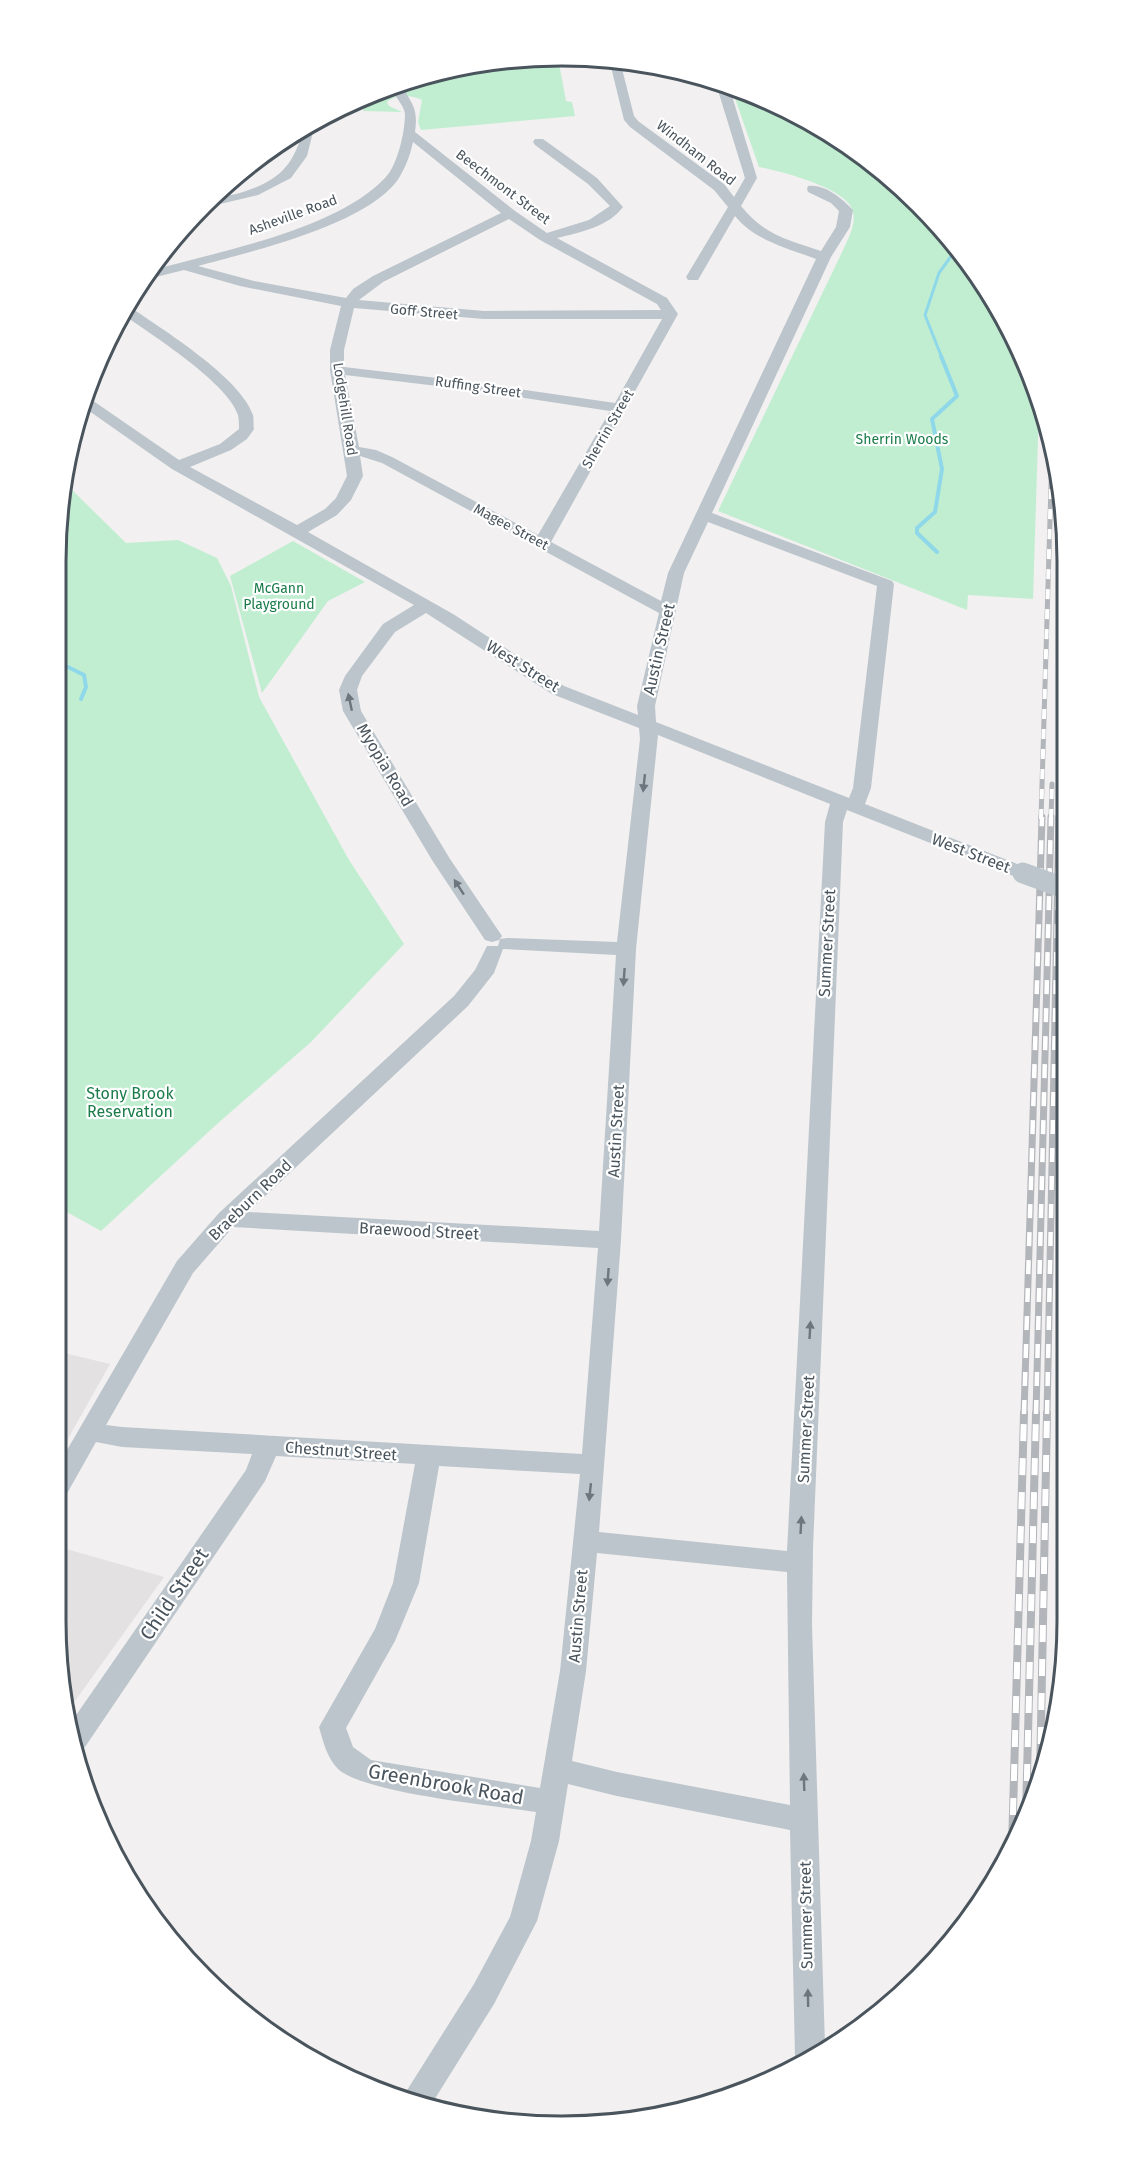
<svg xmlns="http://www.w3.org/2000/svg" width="1123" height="2182" font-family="'Fira Sans',sans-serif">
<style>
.education{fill:#e3e1e2}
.green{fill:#c1eed1}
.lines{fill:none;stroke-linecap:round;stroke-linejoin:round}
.stream-far1{stroke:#8fd8e9;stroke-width:3}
.stream{stroke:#8fd8e9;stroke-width:4}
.minor{fill:#bcc5cc;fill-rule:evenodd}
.rail-far2-casing{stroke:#b2b5ba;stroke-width:5}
.rail-far1-casing{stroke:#b2b5ba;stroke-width:7}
.rail-casing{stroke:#b2b5ba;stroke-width:8}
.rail-far2{stroke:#fff;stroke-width:4;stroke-dasharray:10;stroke-linecap:butt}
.rail-far1{stroke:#fff;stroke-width:4.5;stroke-dasharray:14;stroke-linecap:butt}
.rail{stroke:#fff;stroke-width:6;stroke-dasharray:17;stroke-linecap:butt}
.minor-bridge{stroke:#bcc5cc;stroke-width:21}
.oneway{fill:#6c767e}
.labels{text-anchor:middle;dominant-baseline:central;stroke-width:4.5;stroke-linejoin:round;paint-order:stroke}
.far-street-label{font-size:14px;fill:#49545d;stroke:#fff}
.far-park-label{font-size:14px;fill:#1b7c4a;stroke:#fff}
.street-label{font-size:16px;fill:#49545d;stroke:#fff}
.park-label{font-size:16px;fill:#1b7c4a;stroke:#fff}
.near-street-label{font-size:20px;fill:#49545d;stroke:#fff}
.rim{fill:none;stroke:#49545d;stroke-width:3}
</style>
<rect width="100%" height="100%" fill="#f2f0f0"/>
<!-- education -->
<g class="education">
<path d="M56,1351L110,1364L56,1460Z"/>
<path d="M56,1546L164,1577L70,1708L56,1620Z"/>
</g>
<!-- green -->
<g class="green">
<path d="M558,58L566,101L572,102L575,116L421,130L418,122L422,100C411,95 397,94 387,102L389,106L402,112L363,111L366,97L399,82L495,60Z"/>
<path d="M731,87L785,108L870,160L963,254L1029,368L1039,406L1033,599L968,595L967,610L718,511L844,248C849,237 856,224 853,212C849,188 779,171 759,167Z"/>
<path d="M65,480L69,487L126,543L178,540L217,558L231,586L259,697L349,860L404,944L311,1042L217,1124L101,1231L56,1206L57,529Z"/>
<path d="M293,541L365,582L328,601L262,693L230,576Z"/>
</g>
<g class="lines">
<!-- stream-far1 -->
<path class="stream-far1" d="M942,358L925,315L939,273L957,248"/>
<!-- stream -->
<g class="stream">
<path d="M937,552L917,533V528L935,512L942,469L932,419L957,396L941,356"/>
<path d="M56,667H68L84,675L86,687L81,699"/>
</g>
<!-- minor -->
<g class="minor">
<path d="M609,59L620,61L634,116L638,121L724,184L734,197L745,178L716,84L717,82L729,86L757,178L741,206C764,235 788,240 821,251L836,227L839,211L831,203L808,192L807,189L808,186C824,183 843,199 853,210L850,227L831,257L712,513L892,581L894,584L871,788L865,804L1030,869L1033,873L1030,877H1016L847,810L843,822L813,1548L812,1625L825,2046L798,2065L795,2057L790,1830L617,1796L568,1784L559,1841L537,1921L494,2004L431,2105L404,2095L474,1984L510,1917L531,1841L536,1812C496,1806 364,1793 338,1769C327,1758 323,1741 319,1727L375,1629L393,1583L415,1464L276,1456L265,1481L85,1747L77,1750L72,1721L246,1470L252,1454L122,1447L96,1442L65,1497L56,1500V1469L177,1261L219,1213L454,996L475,970L487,946H498L500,939L507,938L617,942L640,739L639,728L552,694L426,613L395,632L362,676L357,690L361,711L450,859L502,936L499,940L492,942L485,940L432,860L343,711L339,690L345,676L383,624L414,605L172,469L82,406L85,397L89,398L179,460L220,444L239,429C239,425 239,419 238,415C228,383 151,334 122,314L127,306L130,307C162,329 241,378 253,415C254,419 253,425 254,429L247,439L231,450L190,467L297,525L325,509L336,498L347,476L330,370V350L341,306L240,286L184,270L144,280L149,271C217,252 336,230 385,178C398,165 405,131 405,114C404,104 393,96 391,86L402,82C409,105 419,103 415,132L515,211L547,233L589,220L610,206L588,184L535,145L533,142L535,139H543L597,178L623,207C608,227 581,232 557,238L667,298L678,314L551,542L661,601L668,573L816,259C788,248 755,241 735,216L698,280H688L686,277L728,207L714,190L630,127L624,120ZM413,142L501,213L373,276L353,289L346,298L254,281L198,266C253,251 362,226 397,181C405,169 410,156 413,142ZM509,219L540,240L657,304L661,310L484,311L359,300L383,282ZM354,308L484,319H662L615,403L471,382L344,367V350ZM345,375L471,390L610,411L538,535L392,457L376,450L359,447ZM360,456L382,463L659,613L637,706L638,715L564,686L453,614L308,532L337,515L351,500L363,476ZM708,522L877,586L853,788L849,798L656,722L655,706L684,573ZM658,735L830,804L825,822L787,1551L599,1532L621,1240L636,949ZM503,949L616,955L599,1231L248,1212L468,1006L494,973ZM233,1227L598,1248L582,1454L122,1427L106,1425L193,1273ZM439,1466L580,1474L560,1671L540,1788L371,1760L353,1747L346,1728L395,1641L419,1583ZM597,1553L787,1572L790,1805L617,1772L572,1761L586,1671Z"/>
<path d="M316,120L307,156L291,178L258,195L203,208C212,198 222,197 236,194C277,182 293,169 304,127Z"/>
</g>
<!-- rail-far2 casing -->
<g class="rail-far2-casing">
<g id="rail-far2">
<path d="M1041,819L1052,452"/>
<path d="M1051,819L1052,784"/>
<path d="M1059,819L1063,606"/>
</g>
</g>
<!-- rail-far1 casing -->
<g class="rail-far1-casing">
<g id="rail-far1">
<path d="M1024,1414L1042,817"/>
<path d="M1036,1414L1051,817"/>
<path d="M1047,1414L1059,817"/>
</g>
</g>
<!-- rail casing -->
<g class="rail-casing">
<g id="rail">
<path d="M1040,1778L1047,1413"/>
<path d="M1026,1815L1036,1413"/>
<path d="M1012,1849L1024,1413"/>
</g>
</g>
<!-- rail-far2 -->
<use href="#rail-far2" class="rail-far2"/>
<!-- rail-far1 -->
<use href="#rail-far1" class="rail-far1"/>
<!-- rail -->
<use href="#rail" class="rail"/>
<!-- minor-bridge -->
<path class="minor-bridge" d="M1023,873L1064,888"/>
</g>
<!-- one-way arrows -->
<defs><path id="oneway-solid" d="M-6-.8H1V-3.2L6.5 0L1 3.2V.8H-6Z" transform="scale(1.5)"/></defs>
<g class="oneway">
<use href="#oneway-solid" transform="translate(350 702) rotate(-102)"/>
<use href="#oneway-solid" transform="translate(644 783) rotate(96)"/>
<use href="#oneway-solid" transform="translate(459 887) rotate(-123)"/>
<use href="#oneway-solid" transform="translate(624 977) rotate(94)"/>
<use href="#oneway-solid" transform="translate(608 1277) rotate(94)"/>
<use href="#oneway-solid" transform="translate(810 1330) rotate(-87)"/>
<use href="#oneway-solid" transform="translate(590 1492) rotate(96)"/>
<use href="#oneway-solid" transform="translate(801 1525) rotate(-87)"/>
<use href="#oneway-solid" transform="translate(804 1782) rotate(-92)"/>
<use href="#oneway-solid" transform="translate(808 1998) rotate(-91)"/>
</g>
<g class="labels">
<!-- far-street labels -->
<g class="far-street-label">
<text transform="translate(696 153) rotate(38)">Windham Road</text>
<text transform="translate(503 187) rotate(37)">Beechmont Street</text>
<text transform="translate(293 215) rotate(-20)">Asheville Road</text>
<text transform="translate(424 312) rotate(5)">Goff Street</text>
<text transform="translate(478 387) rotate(8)">Ruffing Street</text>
<text transform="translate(345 409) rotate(81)">Lodgehill Road</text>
<text transform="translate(608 429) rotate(-60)">Sherrin Street</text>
<text transform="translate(511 527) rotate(28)">Magee Street</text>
</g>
<!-- far-park labels -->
<g class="far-park-label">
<text x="902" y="439">Sherrin Woods</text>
<text x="279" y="588">McGann<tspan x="279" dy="16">Playground</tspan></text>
</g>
<!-- street labels -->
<g class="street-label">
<text transform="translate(659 649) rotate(-77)">Austin Street</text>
<text transform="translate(523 666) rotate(32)">West Street</text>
<text transform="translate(385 765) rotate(59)">Myopia Road</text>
<text transform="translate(971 853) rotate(21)">West Street</text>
<text transform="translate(827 943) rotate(-87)">Summer Street</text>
<text transform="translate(616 1131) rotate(-87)">Austin Street</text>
<text transform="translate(250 1200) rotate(-44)">Braeburn Road</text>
<text transform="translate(419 1231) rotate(3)">Braewood Street</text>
<text transform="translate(806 1429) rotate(-87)">Summer Street</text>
<text transform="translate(341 1451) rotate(4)">Chestnut Street</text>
<text transform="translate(578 1616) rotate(-85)">Austin Street</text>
<text transform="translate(806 1915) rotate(-91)">Summer Street</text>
</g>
<!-- park labels -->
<g class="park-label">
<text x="130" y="1093">Stony Brook<tspan x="130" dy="18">Reservation</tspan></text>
</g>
<!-- near-street labels -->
<g class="near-street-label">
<text transform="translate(174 1594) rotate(-56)">Child Street</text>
<text transform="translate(446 1784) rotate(10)">Greenbrook Road</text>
</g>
</g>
<!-- crop -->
<path d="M0 0H1123V2182H0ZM561 66H562A495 495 0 0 1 1057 561V1621A495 495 0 0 1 562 2116H561A495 495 0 0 1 66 1621V561A495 495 0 0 1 561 66Z" fill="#fff" fill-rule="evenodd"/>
<path class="rim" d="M561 66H562A495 495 0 0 1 1057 561V1621A495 495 0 0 1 562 2116H561A495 495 0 0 1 66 1621V561A495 495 0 0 1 561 66Z"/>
</svg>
